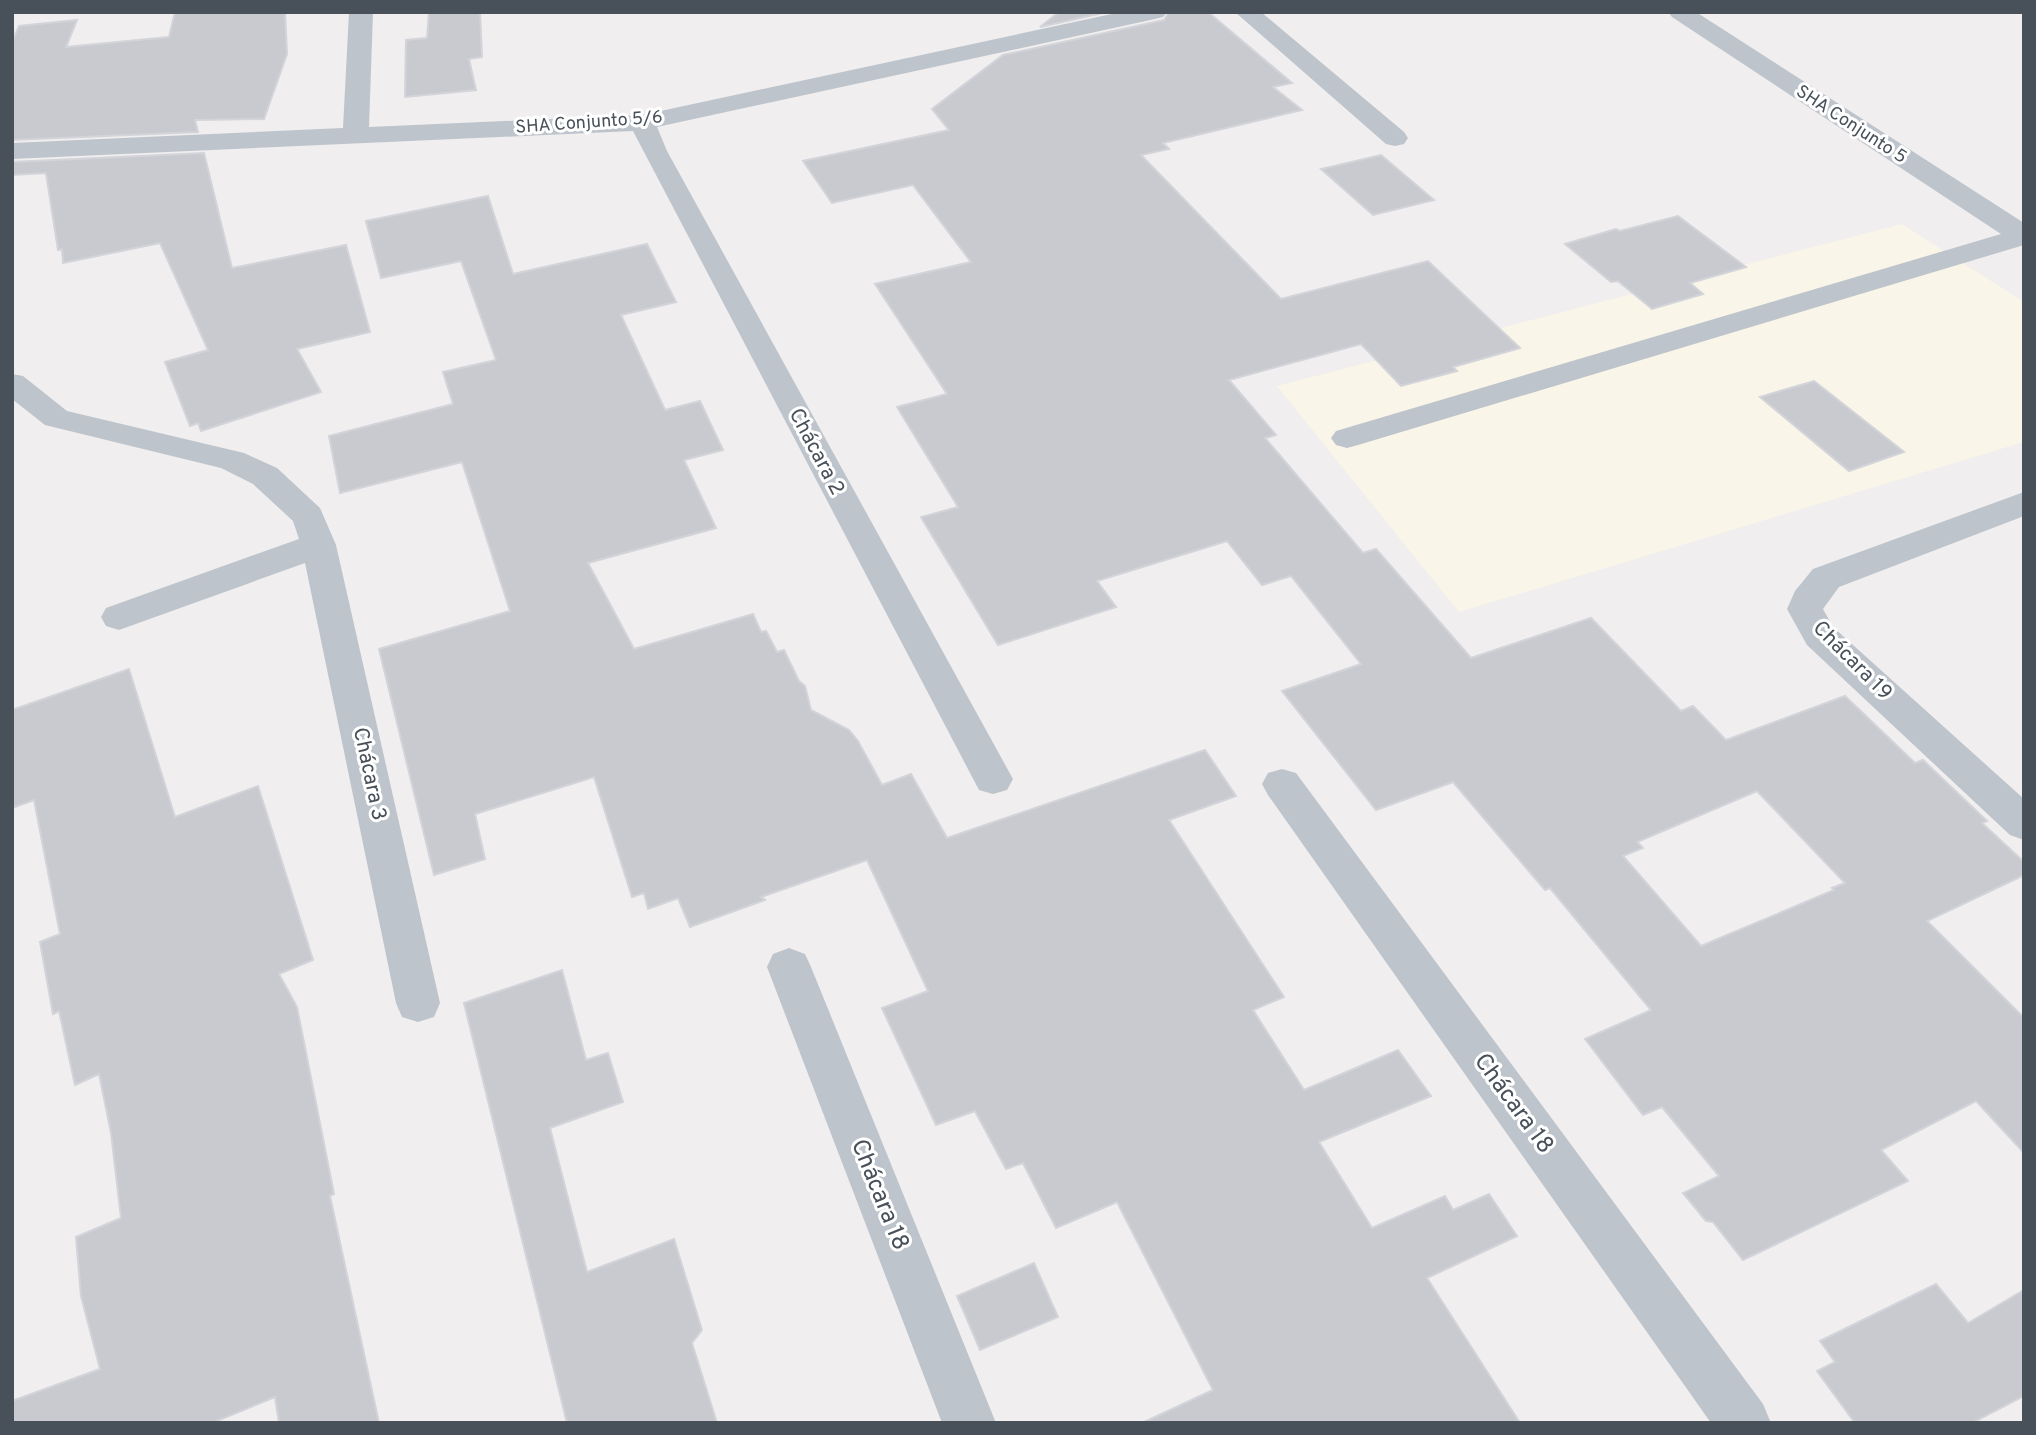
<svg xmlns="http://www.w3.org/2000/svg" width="2036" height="1435" font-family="Overpass,sans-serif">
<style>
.commercial{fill:#f9f5e8}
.building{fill:#c9cad0;stroke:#d2d4d9;stroke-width:2;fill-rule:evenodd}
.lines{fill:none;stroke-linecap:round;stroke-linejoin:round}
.minor{fill:#bec4cb;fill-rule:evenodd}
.labels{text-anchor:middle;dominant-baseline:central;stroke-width:6;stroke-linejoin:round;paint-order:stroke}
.far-street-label{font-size:18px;fill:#485059;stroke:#fff}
.street-label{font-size:21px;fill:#485059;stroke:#fff}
.near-street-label{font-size:24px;fill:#485059;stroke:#fff}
</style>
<rect width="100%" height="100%" fill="#f0eeee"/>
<!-- commercial -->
<path class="commercial" d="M1902,224L2024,302V442L1459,612L1277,386Z"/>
<!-- building -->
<g class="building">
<path d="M175,12H285L287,54L264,119L195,120L198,132L12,140V42L19,26L77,20L66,47L169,37Z"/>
<path d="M429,12H480L482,57L469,59L476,90L405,97L406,40L427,38Z"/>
<path d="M1059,12H1107L1040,27Z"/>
<path d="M1169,12H1208L1292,83L1273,87L1302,110L1163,143L1169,149L1141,155L1281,299L1428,261L1520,348L1453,367L1457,371L1401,386L1361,344L1229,380L1276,435L1265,438L1363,553L1376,549L1471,658L1591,618L1681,711L1693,706L1726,740L1845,696L1915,763L1923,760L1987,821L1982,823L2024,862V875L1927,921L2024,1018V1153L1976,1101L1881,1150L1908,1181L1743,1260L1713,1222L1706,1221L1683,1193L1719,1176L1662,1107L1643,1115L1585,1039L1651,1010L1550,888L1545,890L1453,782L1376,810L1282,691L1361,664L1291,576L1262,585L1227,541L1097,581L1116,607L998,645L921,517L958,507L897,407L947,394L875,284L971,262L913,185L832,203L803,161L949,130L932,109L1003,55L1164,20ZM1757,791L1845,883L1832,888L1834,890L1701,946L1623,856L1643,848L1637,842Z"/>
<path d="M204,153L232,268L346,245L370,332L297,349L321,392L201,431L198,423L190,426L165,362L208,350L160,243L63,263L62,249L58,250L46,173L12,175V162Z"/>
<path d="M1381,155L1434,200L1373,215L1321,169Z"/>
<path d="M488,196L513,274L647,244L676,302L621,315L665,410L700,401L723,450L684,460L716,528L588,563L634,649L753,614L761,632L766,631L777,652L784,650L799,681L805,686L811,710L849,730L858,741L882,785L911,774L947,838L1205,750L1236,796L1169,820L1284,997L1253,1010L1304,1090L1398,1050L1431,1096L1319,1142L1372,1228L1445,1196L1453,1210L1489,1194L1517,1236L1427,1278L1520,1423H1142L1213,1390L1117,1202L1056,1228L1023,1163L1006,1169L975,1111L936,1125L882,1008L928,991L867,860L761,897L765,900L690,927L678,898L648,909L644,893L632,897L594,777L475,814L485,859L434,875L379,649L510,611L462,462L340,493L329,436L453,404L443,372L496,360L461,261L381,278L366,221Z"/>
<path d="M1678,216L1746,267L1690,283L1703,294L1652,309L1618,281L1611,282L1565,244L1616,229L1620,231Z"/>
<path d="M1814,381L1904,452L1849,471L1760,397Z"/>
<path d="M129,669L175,817L258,786L313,960L279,974L297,1007L334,1194L330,1196L379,1423H279L275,1397L212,1423H12V1401L100,1369L81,1296L76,1237L121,1218L111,1133L99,1074L75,1085L59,1011L53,1014L40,942L60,934L34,800L12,808V710Z"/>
<path d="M562,970L586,1060L608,1053L623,1102L550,1128L587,1272L674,1239L702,1330L692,1343L717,1423H567L464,1003Z"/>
<path d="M1034,1263L1058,1317L980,1350L957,1296Z"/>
<path d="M1936,1284L1968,1323L2024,1290V1396L1972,1423H1855L1817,1371L1835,1362L1820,1341Z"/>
</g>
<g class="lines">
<!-- minor -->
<g class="minor">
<path d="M349,12H373L369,127L642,115L1121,12H1167L1163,17L1155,19L657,127L667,151L1013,779L1007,790L993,794L979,790L633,131L12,159V143L343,128Z"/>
<path d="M1235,12H1261L1404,132L1408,138L1404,144L1395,146L1386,144Z"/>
<path d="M1668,12H1696L2024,223V245L1358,445L1347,448L1336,445L1331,438L1336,431L2001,234L1672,17Z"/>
<path d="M12,374L23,376L67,411L244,453L277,468L320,508L336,545L440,1003L434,1017L418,1022L402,1017L396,1003L305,563L119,630L106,626L101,617L106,608L299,539L293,521L253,484L221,468L45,425L12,399Z"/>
<path d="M2024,492V516L1839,587L1823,609L1833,627L2024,799V840L2010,835L1807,645L1787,609L1795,591L1813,569Z"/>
<path d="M1282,769L1296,773L1763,1404L1771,1423H1711L1268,795L1262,784L1268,773Z"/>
<path d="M789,948L805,954L811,967L996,1423H942L767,967L773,954Z"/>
</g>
</g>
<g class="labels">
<!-- far-street labels -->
<g class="far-street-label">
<text transform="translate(589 123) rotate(-4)">SHA Conjunto 5/6</text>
<text transform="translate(1851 125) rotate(33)">SHA Conjunto 5</text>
</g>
<!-- street labels -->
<g class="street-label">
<text transform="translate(816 452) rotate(62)">Chácara 2</text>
<text transform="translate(1852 661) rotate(45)">Chácara 19</text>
<text transform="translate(369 774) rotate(78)">Chácara 3</text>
</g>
<!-- near-street labels -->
<g class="near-street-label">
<text transform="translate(1513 1104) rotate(54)">Chácara 18</text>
<text transform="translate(879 1195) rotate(68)">Chácara 18</text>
</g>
</g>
<!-- border -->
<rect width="2036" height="1435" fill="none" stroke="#485059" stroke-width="28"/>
</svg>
